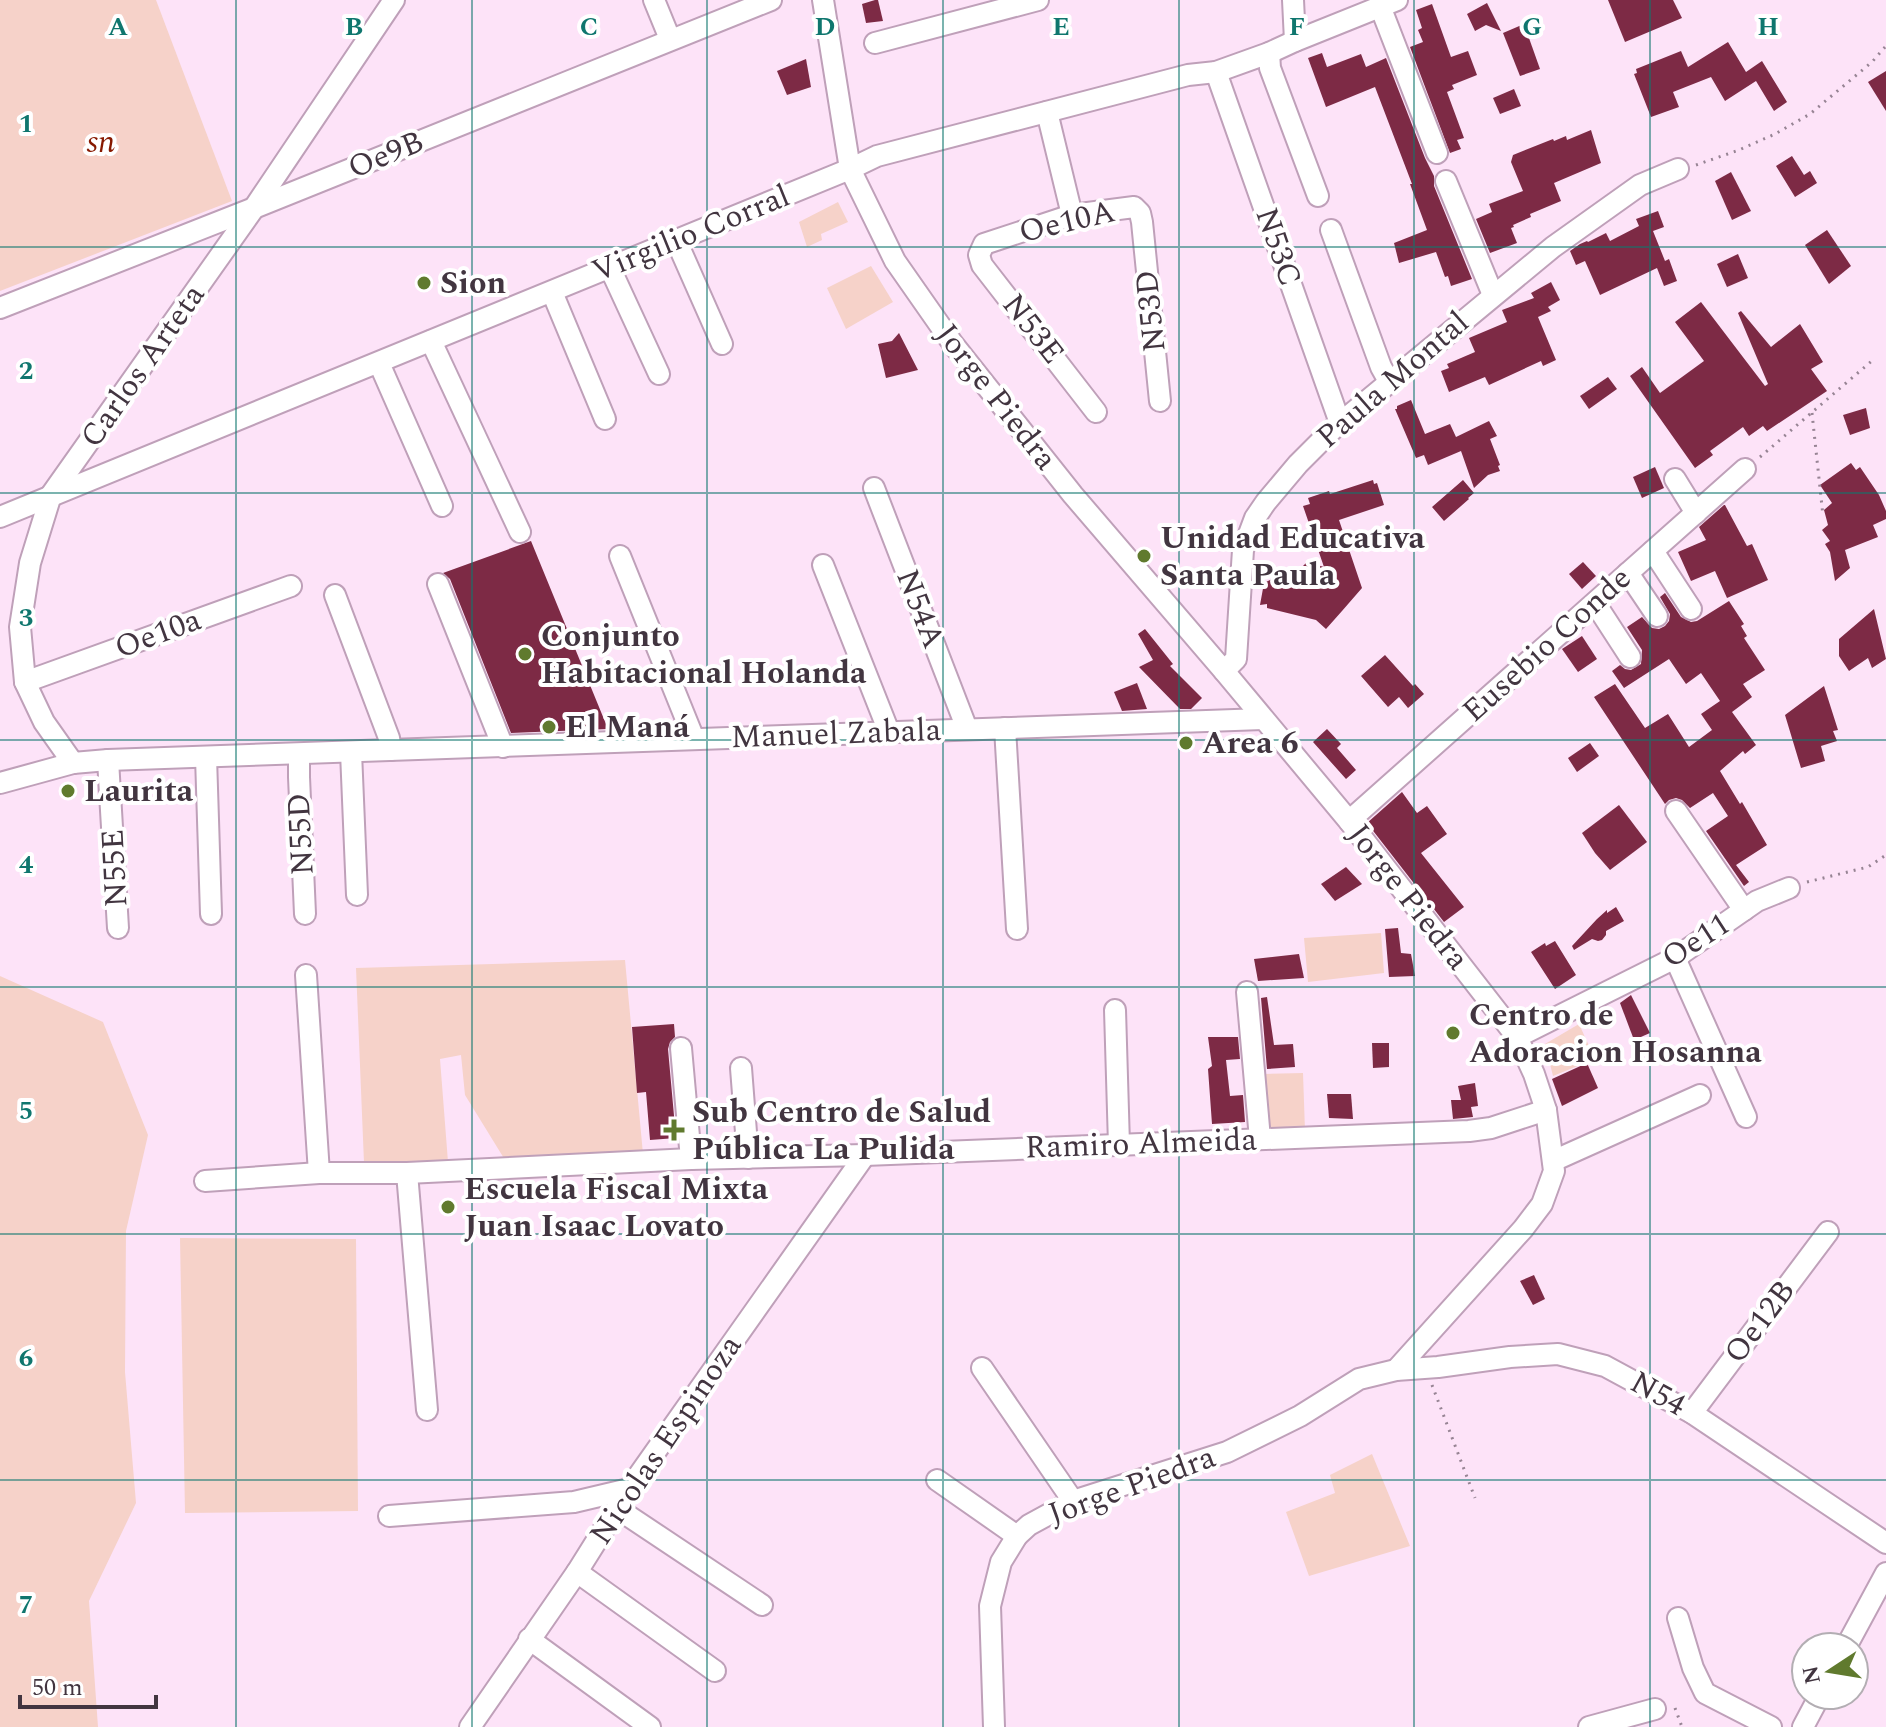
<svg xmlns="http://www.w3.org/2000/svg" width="1886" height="1727" font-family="Spectral,serif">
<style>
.green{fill:#f6d2c9}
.building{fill:#7d2a45}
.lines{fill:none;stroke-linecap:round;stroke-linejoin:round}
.minor-casing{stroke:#bfa0b9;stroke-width:24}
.path{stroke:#978494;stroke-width:3;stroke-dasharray:2 6;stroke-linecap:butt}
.minor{stroke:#fff;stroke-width:20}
.grid{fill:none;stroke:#0f766e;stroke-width:2;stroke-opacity:0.55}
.poi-dot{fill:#607a2e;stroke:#fff;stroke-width:3}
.labels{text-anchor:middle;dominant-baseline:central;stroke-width:8;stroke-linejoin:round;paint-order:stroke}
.park-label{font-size:32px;font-style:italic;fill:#871900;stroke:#fff}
.street-label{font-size:32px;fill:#423540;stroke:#fff}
.poi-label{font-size:32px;font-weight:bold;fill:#423540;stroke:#fff;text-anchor:start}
.grid-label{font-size:26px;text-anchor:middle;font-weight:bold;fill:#0f766e;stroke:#fff;stroke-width:8;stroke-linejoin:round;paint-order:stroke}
</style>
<rect width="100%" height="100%" fill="#fde3f8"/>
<!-- green -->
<g class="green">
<path d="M0,0H156L232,201L0,291Z"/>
<path d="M838,202L848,222L821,234L822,240L807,247L799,222Z"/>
<path d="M871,266L893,302L846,329L827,288Z"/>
<path d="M1381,933L1384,973L1308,982L1304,938Z"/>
<path d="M625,960L643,1154L505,1160L465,1095L461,1055L440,1059L448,1162L364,1163L356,968Z"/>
<path d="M0,976L103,1022L148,1135L126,1231L125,1372L136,1503L89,1601L98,1727H0Z"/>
<path d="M1579,1024L1595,1059L1553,1076L1545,1044Z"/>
<path d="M1303,1073L1305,1131L1264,1133L1263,1074Z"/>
<path d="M180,1238L356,1239L358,1511L185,1513Z"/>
<path d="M1372,1454L1410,1546L1309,1576L1286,1512L1335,1493L1330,1475Z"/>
</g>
<!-- building -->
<g class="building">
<path d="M875,0H878L883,21L866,23L862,4Z"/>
<path d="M1608,0H1673L1682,18L1625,42Z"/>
<path d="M1487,3L1501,31L1486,25L1475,31L1467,14Z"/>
<path d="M1432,4L1451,57L1468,51L1477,75L1452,85L1454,89L1447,92L1464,138L1457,140L1461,149L1450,153L1410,47L1423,42L1418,30L1422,28L1416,10Z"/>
<path d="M1524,24L1540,69L1520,76L1503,33Z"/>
<path d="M1728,42L1746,72L1762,61L1787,102L1774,111L1756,81L1725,101L1711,77L1673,92L1679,107L1651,117L1634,74L1637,73L1636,69L1681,51L1688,67Z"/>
<path d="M1322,53L1327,67L1361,54L1366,67L1386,58L1425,158L1434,176V186L1472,279L1451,286L1448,276L1445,277L1436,252L1399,263L1394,243L1427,230L1410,184H1412L1375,87L1326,107L1308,58Z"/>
<path d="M806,59L811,87L787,95L777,71Z"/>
<path d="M1886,71V111L1868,82Z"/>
<path d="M1514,89L1521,106L1500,114L1493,98Z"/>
<path d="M1591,130L1601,163L1554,183L1561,201L1530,214L1531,217L1513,225L1514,227L1511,228L1517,243L1490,253L1476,219L1492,212L1489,204L1523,191L1511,162L1513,155L1553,139L1554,141L1566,136L1567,140Z"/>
<path d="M1792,156L1804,175L1810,171L1817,183L1795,197L1776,166Z"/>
<path d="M1731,172L1751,211L1732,220L1715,181Z"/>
<path d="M1658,211L1664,227L1653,231L1665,261L1669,259L1677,281L1664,286L1657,268L1600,295L1585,261L1576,265L1570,251L1580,244L1587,241L1588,242L1606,233L1610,241L1639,226L1636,219Z"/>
<path d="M1827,230L1851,266L1829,284L1805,245Z"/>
<path d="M1738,254L1748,278L1727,287L1717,264Z"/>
<path d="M1551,282L1560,300L1548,307L1551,311L1538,317L1556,360L1543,366L1541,361L1489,385L1485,377L1449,392L1441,371L1449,368L1447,364L1475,352L1469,338L1507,322L1502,310L1534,298L1531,293Z"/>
<path d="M1701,302L1765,386L1768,384L1738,313L1741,311L1771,347L1800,324L1823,362L1811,369L1827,391L1767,431L1763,426L1749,436L1743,427L1710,451L1713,455L1695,468L1630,376L1642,367L1660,393L1704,361L1675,322Z"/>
<path d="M899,333L918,370L886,378L878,344L892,341Z"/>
<path d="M1608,377L1617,389L1589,409L1580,396Z"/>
<path d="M1411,400L1425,434L1450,424L1456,437L1489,421L1497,436L1490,439L1500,465L1498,466L1500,471L1488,475L1474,488L1461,451L1428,465L1424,455L1416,458L1395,409H1397V406Z"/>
<path d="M1866,408L1870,428L1850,435L1843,415Z"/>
<path d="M1851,463L1856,470L1860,467L1879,495L1886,511V519L1873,525L1878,537L1845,550L1850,568L1835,581L1830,552L1825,544L1830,541L1822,530L1828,525L1824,510L1832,503L1820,485Z"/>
<path d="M1655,467L1664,488L1642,498L1633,477Z"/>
<path d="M1373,480L1374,484L1377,483L1384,505L1339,520L1362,588L1342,611L1326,629L1316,620L1267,608V604L1260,605L1264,583L1274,578L1287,582L1307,562L1324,567L1303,506L1310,504L1308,498L1329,491L1330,494Z"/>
<path d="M1463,480L1474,493L1468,498L1469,499L1444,521L1432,507Z"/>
<path d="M1724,505H1725L1747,546L1752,544L1768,580L1727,598L1715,571L1691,581L1678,552L1706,540L1699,527Z"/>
<path d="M531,541L608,729L511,733L450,579L443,573Z"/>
<path d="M1583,562L1596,576L1582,589L1569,574Z"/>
<path d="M1665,593L1681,617L1691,622L1697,621L1729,601L1744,624L1741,626L1747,636L1744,638L1765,670L1743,684L1752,697L1732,712L1756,745L1745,754L1743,751L1720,771L1740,804L1742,802L1767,845L1736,865L1749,882L1744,886L1706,831L1728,816L1713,793L1690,808L1682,800L1676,798L1669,800L1665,804L1594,697L1615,684L1645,728L1668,714L1689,747L1712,730L1701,714L1720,701L1701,673L1686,684L1669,659L1624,688L1612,671L1620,665L1625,669L1631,670L1641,664L1642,650L1627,627L1642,617L1652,628L1659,629L1665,626L1669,621L1670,614L1660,597Z"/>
<path d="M1874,609L1886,659L1872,668L1868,658L1849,671L1839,656V639Z"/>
<path d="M1145,629L1173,664L1170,666L1202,698L1191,709H1180L1139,667L1153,660L1138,634Z"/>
<path d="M1582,636L1597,659L1578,672L1562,649Z"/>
<path d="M1385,655L1413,686L1415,684L1424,694L1408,708L1399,697L1388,707L1361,676Z"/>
<path d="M1137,683L1147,709L1122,711L1114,692Z"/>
<path d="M1824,686L1838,730L1833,731L1837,741L1821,746L1825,761L1801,768L1785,715Z"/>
<path d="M1327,729L1341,744L1337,748L1356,770L1346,779L1313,742Z"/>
<path d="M1590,743L1599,756L1577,772L1568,758Z"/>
<path d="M1402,792L1417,813L1427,806L1447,834L1421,853L1464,907L1444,922L1367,823Z"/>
<path d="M1619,805L1647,842L1610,870L1595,853L1582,833Z"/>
<path d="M1346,867L1362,884L1335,901L1321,884Z"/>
<path d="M1616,907L1624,921L1606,931V935L1602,940L1598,941L1592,939L1574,950L1572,946L1597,919L1607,910V913Z"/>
<path d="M1398,928L1401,953L1411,954L1415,976L1389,977L1385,929Z"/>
<path d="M1555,941L1576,975L1555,989L1531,952L1545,943L1546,946Z"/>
<path d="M1299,954L1304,978L1258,981L1254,959Z"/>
<path d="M1631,995L1650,1033L1634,1040L1620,1003Z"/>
<path d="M1267,997L1274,1045L1293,1044L1295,1067L1267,1069L1261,998Z"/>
<path d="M674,1024L675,1037L670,1042L668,1049L676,1138L650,1140L646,1092L637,1093L632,1027Z"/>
<path d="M1208,1037H1238L1240,1059L1226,1060L1230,1096L1243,1095L1245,1122L1212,1124L1208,1069L1212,1066Z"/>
<path d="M1372,1043H1389V1067L1373,1068Z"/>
<path d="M1587,1063L1598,1088L1562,1106L1552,1079Z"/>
<path d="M1475,1083L1478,1106L1471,1107L1473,1117L1453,1119L1451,1100H1461L1458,1086Z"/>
<path d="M1327,1094H1351L1353,1119L1329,1118Z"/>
<path d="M1534,1275L1545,1299L1533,1305L1520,1281Z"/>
</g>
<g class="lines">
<!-- minor casing -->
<g class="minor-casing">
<g id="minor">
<path d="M654,0L670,39"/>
<path d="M823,0L850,169L895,261L953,344L1073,495L1224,671L1349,821L1517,1037L1534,1074L1546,1110L1554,1171L1542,1204L1523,1229L1396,1370"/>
<path d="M1293,0L1295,41"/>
<path d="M1380,6L1437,153"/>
<path d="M875,43L1038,0"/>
<path d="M1269,53L1270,68L1318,196"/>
<path d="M1216,72L1340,423"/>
<path d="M1047,112L1072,215"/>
<path d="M1446,181L1493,295"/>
<path d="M1331,230L1381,367L1390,383"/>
<path d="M676,240L722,344"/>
<path d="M610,268L659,374"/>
<path d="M552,292L605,419"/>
<path d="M0,308L254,208L771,0"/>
<path d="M431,341L520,532"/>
<path d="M379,363L442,506"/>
<path d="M1096,412L982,265L979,255L984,244L1072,215L1134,207L1140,213L1142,222L1160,401"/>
<path d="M1675,479L1696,513"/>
<path d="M874,488L967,729"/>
<path d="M0,517L850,169L877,156L1188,75L1216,72L1269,53L1295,41L1397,0"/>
<path d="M1653,551L1691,609"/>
<path d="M620,556L694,739"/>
<path d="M823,565L889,732"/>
<path d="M1628,573L1657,616"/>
<path d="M438,584L503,747"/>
<path d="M335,595L389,738L391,750"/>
<path d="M1595,603L1630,657"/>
<path d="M1224,671L1236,659L1243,550L1255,518L1266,502L1298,464L1333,429L1553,247L1640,185L1678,169"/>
<path d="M25,682L291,586"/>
<path d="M1005,728L1017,929"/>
<path d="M351,752L357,895"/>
<path d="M299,754V777L305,914"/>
<path d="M206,757L211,914"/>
<path d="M108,760L118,928"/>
<path d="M73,763L44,722L25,682L20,627L30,563L51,495L254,208L394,0"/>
<path d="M0,783L73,763L108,760L1263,719"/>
<path d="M1676,811L1744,910"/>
<path d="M1349,821L1745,469"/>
<path d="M1675,958L1746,1117"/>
<path d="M306,975L319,1173"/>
<path d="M1247,992L1260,1139"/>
<path d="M1115,1010L1119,1145"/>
<path d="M1517,1037L1675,958L1757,901L1789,888"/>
<path d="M681,1048L691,1159"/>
<path d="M741,1068L748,1158"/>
<path d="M1553,1161L1700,1095"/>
<path d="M407,1173L427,1410"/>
<path d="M205,1181L319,1173H407L691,1159L865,1155L1469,1131L1491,1128L1546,1110"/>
<path d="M982,1368L1073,1501"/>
<path d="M1692,1413L1828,1232"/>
<path d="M937,1480L1017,1536"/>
<path d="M618,1509L762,1605"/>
<path d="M389,1516L574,1502L629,1489"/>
<path d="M577,1572L715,1671"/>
<path d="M1678,1618L1693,1668L1705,1693L1771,1727"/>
<path d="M529,1639L650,1727"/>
<path d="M1846,1647L1886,1573"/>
<path d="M470,1727L577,1572L629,1489L865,1155"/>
<path d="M994,1727L990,1606L1001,1562L1017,1536L1029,1525L1073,1501L1227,1452L1300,1416L1359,1379L1396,1370L1438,1367L1510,1357L1558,1354L1605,1366L1692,1413L1886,1543"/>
<path d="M1589,1727L1655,1709"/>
<path d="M1803,1727L1820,1695"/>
</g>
</g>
<!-- path -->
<g class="path">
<path d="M1696,165L1739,150L1775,134L1810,114L1872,62L1886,46"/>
<path d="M1812,413L1823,516"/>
<path d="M1760,457L1874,359"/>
<path d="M1807,882L1868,867L1886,855"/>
<path d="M1432,1385L1475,1498"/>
<path d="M1675,1708L1682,1727"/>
</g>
<!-- minor -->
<use href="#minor" class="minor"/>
</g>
<!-- grid -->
<path class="grid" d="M236,0V1727M472,0V1727M707,0V1727M943,0V1727M1179,0V1727M1414,0V1727M1650,0V1727M0,247H1886M0,493H1886M0,740H1886M0,987H1886M0,1234H1886M0,1480H1886"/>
<!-- markers -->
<g class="poi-dot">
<circle cx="424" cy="283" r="8"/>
<circle cx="1144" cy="556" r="8"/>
<circle cx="525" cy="654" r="8"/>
<circle cx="549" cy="727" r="8"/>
<circle cx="1186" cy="743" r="8"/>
<circle cx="68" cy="791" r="8"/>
<circle cx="1453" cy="1033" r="8"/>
<path d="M670 1118h8v8h8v8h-8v8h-8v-8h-8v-8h8z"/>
<circle cx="448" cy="1207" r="8"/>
</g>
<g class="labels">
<!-- park labels -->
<g class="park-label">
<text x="101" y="142">sn</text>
</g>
<!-- street labels -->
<g class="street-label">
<text transform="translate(386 155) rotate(-22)">Oe9B</text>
<text transform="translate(1067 222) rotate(-13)">Oe10A</text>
<text transform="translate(691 234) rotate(-22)">Virgilio Corral</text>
<text transform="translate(1278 247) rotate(71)">N53C</text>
<text transform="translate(1151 311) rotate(-96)">N53D</text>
<text transform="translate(1033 329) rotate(52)">N53E</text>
<text transform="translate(143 366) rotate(-55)">Carlos Arteta</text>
<text transform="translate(1393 380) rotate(-41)">Paula Montal</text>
<text transform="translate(996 397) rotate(52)">Jorge Piedra</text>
<text transform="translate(920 609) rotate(69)">N54A</text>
<text transform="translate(158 634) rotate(-20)">Oe10a</text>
<text transform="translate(1547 645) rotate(-42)">Eusebio Conde</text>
<text transform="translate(836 734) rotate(-2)">Manuel Zabala</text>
<text transform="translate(301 834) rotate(-93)">N55D</text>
<text transform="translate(115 868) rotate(-93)">N55E</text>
<text transform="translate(1408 897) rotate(52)">Jorge Piedra</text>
<text transform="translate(1696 941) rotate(-33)">Oe11</text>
<text transform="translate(1141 1144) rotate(-2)">Ramiro Almeida</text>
<text transform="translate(1760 1322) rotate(-53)">Oe12B</text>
<text transform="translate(1658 1394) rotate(29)">N54</text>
<text transform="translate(666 1440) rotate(-56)">Nicolas Espinoza</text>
<text transform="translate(1132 1486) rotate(-20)">Jorge Piedra</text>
</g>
<!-- poi labels -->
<g class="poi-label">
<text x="440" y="283">Sion</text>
<text x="1160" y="538">Unidad Educativa<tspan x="1160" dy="37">Santa Paula</tspan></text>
<text x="541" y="636">Conjunto<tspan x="541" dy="37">Habitacional Holanda</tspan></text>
<text x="565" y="727">El Maná</text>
<text x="1202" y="743">Area 6</text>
<text x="84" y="791">Laurita</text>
<text x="1469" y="1015">Centro de<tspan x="1469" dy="37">Adoracion Hosanna</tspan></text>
<text x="692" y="1112">Sub Centro de Salud<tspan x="692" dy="37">Pública La Pulida</tspan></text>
<text x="464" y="1189">Escuela Fiscal Mixta<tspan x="464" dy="37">Juan Isaac Lovato</tspan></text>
</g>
</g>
<g class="grid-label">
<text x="118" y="35">A</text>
<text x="354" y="35">B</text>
<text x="589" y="35">C</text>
<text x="825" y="35">D</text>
<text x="1061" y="35">E</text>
<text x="1297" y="35">F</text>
<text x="1532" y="35">G</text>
<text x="1768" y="35">H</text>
<text x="26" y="132">1</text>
<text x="26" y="379">2</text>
<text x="26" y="626">3</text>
<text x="26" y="873">4</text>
<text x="26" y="1119">5</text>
<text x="26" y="1366">6</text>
<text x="26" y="1613">7</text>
</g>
<!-- north arrow -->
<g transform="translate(1830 1671) rotate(258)"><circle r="38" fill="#ffffff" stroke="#b3aeb3" stroke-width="2"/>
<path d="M0-6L14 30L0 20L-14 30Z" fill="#607a2e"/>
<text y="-12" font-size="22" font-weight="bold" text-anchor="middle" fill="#423540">N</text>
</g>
<!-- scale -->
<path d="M20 1695v12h136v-12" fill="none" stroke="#423540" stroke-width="4"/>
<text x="32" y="1695" font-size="24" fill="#423540" stroke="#ffffff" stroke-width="6" paint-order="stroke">50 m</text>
</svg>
